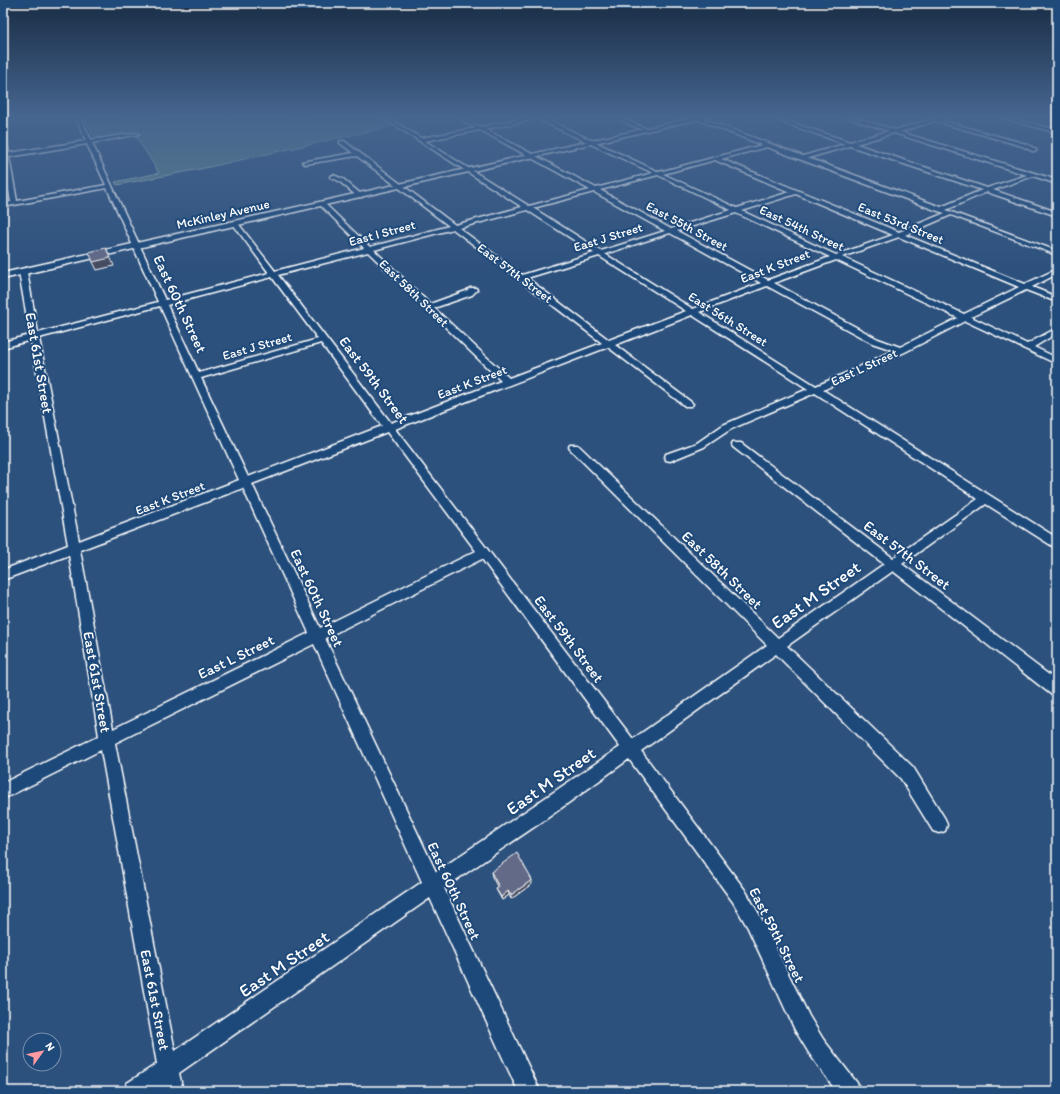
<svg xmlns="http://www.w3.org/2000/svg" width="1060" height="1094" font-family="Itim,sans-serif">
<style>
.green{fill:#5d8288;stroke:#aec0c4}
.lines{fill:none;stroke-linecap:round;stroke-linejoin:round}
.minor-casing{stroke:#fff;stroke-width:3}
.major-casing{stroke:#fff;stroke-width:3}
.minor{fill:#1f4a7a;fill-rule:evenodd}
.major{fill:#1f4a7a;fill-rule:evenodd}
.wall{fill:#555c74;stroke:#fff}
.shaded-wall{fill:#454b5e;stroke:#fff}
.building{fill:#636b87;stroke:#fff}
.labels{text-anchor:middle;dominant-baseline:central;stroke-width:4;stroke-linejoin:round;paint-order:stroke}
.far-street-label{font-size:13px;fill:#fff;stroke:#1f4a7a}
.street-label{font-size:15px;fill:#fff;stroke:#1f4a7a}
.near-street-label{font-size:18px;fill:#fff;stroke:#1f4a7a}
</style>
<rect width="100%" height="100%" fill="#2d517d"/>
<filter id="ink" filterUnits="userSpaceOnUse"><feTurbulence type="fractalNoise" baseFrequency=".025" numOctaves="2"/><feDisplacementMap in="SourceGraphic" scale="8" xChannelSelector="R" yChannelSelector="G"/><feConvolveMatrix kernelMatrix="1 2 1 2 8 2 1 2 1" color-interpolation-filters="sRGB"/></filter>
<g filter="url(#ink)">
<!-- green -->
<path class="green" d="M84,117H378L392,126L200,169L117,185L115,182L159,173L134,133L95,139Z"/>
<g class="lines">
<!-- minor casing -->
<g class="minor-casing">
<g id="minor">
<path d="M76,117H80L91,140L137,133L139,134L92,143L165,300L269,273L233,224V222H237L275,271L364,248L320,205V203H324L370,247L449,226L357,156L305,164L302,162L353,153L340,143V141H344L455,225L522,207L382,117H387L421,138L476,128L461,120L463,118L481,127L530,117H542L659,172L762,145L691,117H698L803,156L845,144L768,117H775L850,142L889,131L846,117H853L895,130L940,117H947L940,120L1026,144L1036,149V151H1032L1022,146L935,121L900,132L1057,180V184L1033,176L993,190L1057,212V216L987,192L946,210L1057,251V255L951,215L905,235L1025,284L1057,269V274L1032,287L1057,297V302L1026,290L971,317L1027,344L1057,328V333L1034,347L1057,358V364L965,321L905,352L823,390L1057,538V549L986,504L902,564L1057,681V697L1052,695L893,571L787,646L913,767L945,819L947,825L945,831L939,833L933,831L901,779L776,654L641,751L745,890L760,916L809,1016L823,1039L857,1083L860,1091H836L809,1053L795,1030L748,928L733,902L629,759L546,819L444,888L540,1091H518L430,898L179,1073L183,1091H161L160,1086L153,1091H124L127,1083L157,1064L101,750L3,799V783L99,736L69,555L3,580V570L68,545L31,340L3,348V342L30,335L19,272L23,270L27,272L38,333L158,302L107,188L3,207V203L11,202L3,158V134L6,136L9,153L86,141ZM537,119L653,173L596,188L485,129ZM480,130L590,190L529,206L425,141ZM894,133L1027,175L987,188L856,144ZM87,144L106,185L17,201L9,157ZM850,146L982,190L941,207L808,158ZM767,147L938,211L945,213L899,232L721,159ZM715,160L790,192L737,208L663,174ZM658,175L731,210L671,229L600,190ZM594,192L665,231L601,251L533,208ZM796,194L893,235L836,255L742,211ZM527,210L594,253L522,275L459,228ZM736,213L830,257L768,280L677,231ZM453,229L602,343L509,378L434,308L472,295L477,290L476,288H470L466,291L430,304L374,250ZM670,233L761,283L693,309L605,254ZM899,237L1019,287L964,314L842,257ZM368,252L501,381L391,423L278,275ZM599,256L686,311L609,340L527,278ZM836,260L958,318L900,347L878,339L774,283ZM272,277L318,339L199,373L167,305ZM767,286L872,343L893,350L853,370L816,386L699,312ZM160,306L239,480L79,541L39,338ZM692,315L808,389L723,425L697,443L666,454L665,457L666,460L670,461L704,447L731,429L815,393L978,499L893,558L741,443H733L732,445L733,447L884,564L778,638L578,445H570L569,447L570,449L767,645L633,739L395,429L608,347L685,406H691L693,404L691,402L615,345ZM321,343L382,426L248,477L201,378ZM387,432L476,551L320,628L252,484ZM243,488L309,633L113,729L80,550ZM482,559L620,747L436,872L325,638ZM314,644L422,882L175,1051L115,743Z"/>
<path d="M613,117H619L649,130L645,131Z"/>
<path d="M999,117H1007L1057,130V133Z"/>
<path d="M333,175L343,179L362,195V197H358L339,181L330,177Z"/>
</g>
</g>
<!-- major casing -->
<g class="major-casing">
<path id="major" d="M697,117H708L3,279V273Z"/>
</g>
<!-- minor -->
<use href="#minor" class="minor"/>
<!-- major -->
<use href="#major" class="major"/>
</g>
<!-- wall -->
<path class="wall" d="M491,872L532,884L511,899L509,895L502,900L498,893L496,889L498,888L492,877Z"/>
<!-- shaded-wall -->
<g class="shaded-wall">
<path d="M106,248L110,256L114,266L97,270L93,262Z"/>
<path d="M532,880V884L511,899V895Z"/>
<path d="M508,891L509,895L502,900L501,897Z"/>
</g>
<!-- building -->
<g class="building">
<path d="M106,248L110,258L93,262L89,252Z"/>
<path d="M517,853L532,880L511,895L508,891L501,897L496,889L499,887L491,872Z"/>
</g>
</g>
<!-- sky -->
<linearGradient id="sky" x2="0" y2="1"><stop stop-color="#192d45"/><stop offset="0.43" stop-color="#46658f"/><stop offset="1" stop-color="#46658f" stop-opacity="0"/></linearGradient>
<rect width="1060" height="270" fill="url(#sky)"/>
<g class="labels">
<!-- far-street labels -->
<g class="far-street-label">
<text transform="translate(223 214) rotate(-13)">McKinley Avenue</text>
<text transform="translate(901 223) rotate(22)">East 53rd Street</text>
<text transform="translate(687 226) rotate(28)">East 55th Street</text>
<text transform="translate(802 228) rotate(25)">East 54th Street</text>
<text transform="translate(382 233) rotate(-15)">East I Street</text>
<text transform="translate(608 237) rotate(-17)">East J Street</text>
<text transform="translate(775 266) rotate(-21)">East K Street</text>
<text transform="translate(515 273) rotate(37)">East 57th Street</text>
<text transform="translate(414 293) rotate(44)">East 58th Street</text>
<text transform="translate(728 319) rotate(32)">East 56th Street</text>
<text transform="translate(257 346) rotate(-16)">East J Street</text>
<text transform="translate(864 367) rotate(-25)">East L Street</text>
<text transform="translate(472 382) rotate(-21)">East K Street</text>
<text transform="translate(170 498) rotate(-21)">East K Street</text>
</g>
<!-- street labels -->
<g class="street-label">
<text transform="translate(180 304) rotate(65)">East 60th Street</text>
<text transform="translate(39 363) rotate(80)">East 61st Street</text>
<text transform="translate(374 380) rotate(53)">East 59th Street</text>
<text transform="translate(907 555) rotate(37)">East 57th Street</text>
<text transform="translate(722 570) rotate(44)">East 58th Street</text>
<text transform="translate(317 598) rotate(65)">East 60th Street</text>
<text transform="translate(569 639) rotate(53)">East 59th Street</text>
<text transform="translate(236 657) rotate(-26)">East L Street</text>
<text transform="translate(97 682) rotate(80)">East 61st Street</text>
<text transform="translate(454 891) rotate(65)">East 60th Street</text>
<text transform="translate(777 935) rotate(63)">East 59th Street</text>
<text transform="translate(155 1000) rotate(79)">East 61st Street</text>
</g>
<!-- near-street labels -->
<g class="near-street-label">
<text transform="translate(816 595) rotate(-35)">East M Street</text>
<text transform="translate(551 781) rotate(-35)">East M Street</text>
<text transform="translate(284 964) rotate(-34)">East M Street</text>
</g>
</g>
<!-- margin -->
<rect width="1060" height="1094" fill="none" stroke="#1f4a7a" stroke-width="16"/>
<rect x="8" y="8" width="1044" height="1078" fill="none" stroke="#fff" stroke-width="1.5" filter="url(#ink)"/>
<!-- north arrow -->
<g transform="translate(42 1052) rotate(57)"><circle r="19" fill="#1f4a7a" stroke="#7992af"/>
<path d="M0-3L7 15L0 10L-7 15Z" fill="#ff9aa2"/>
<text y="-6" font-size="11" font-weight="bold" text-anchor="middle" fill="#ffffff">N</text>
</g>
</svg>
